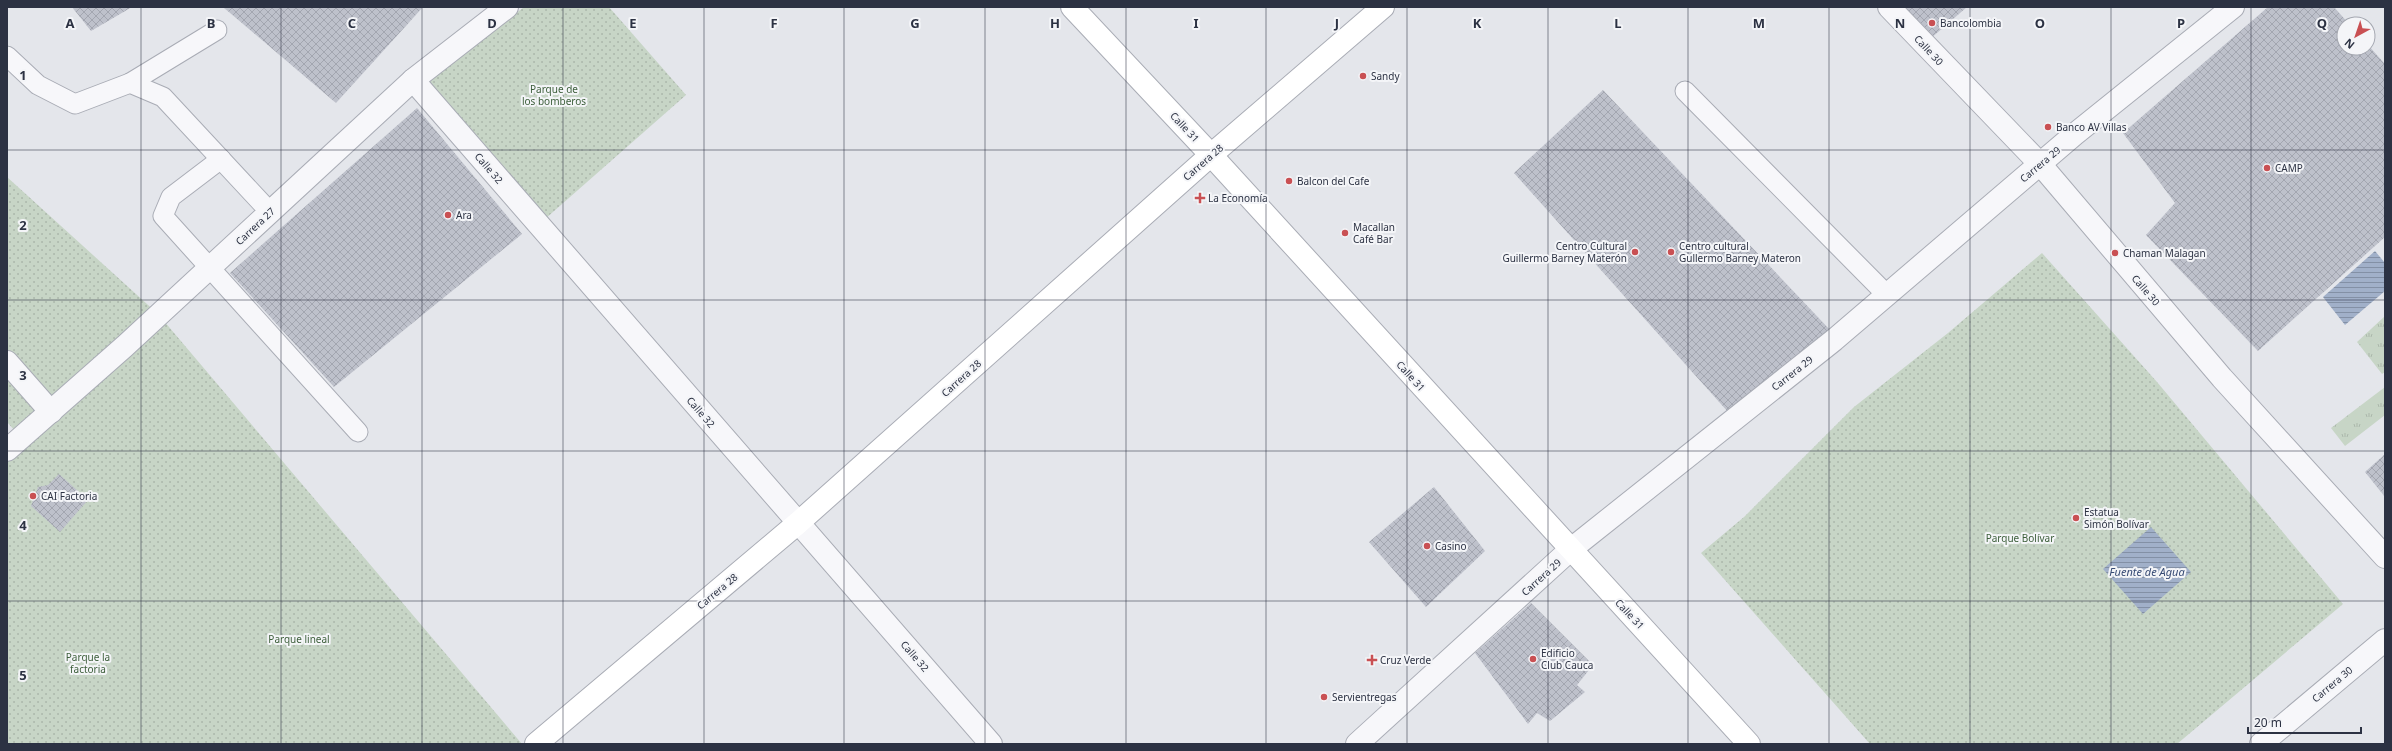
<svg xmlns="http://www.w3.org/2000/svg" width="2392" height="751" font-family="'Noto Sans',sans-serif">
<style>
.grass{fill:url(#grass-tufts)}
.park{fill:url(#park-dots)}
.water{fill:url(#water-rules)}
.building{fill:url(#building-cross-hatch)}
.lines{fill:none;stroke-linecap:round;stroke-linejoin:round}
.lane-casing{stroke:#a9acb5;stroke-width:21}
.street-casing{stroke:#a9acb5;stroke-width:24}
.secondary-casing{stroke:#a9acb5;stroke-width:24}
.lane{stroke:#f7f7fa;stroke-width:19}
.street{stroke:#f7f7fa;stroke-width:22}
.secondary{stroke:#fff;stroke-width:22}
.grid{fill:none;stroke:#2c3243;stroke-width:1;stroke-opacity:0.55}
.poi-dot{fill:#c95053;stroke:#f4f5f8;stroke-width:1.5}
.labels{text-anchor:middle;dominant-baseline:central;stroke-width:4;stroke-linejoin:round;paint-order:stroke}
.poi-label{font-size:10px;fill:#2c3243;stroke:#f4f5f8;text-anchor:start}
.street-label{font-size:10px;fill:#2c3243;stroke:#f4f5f8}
.park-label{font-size:10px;fill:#3c5e3a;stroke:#f4f5f8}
.water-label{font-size:11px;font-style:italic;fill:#384c75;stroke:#f4f5f8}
.grid-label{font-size:13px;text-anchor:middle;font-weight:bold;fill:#2c3243;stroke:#f4f5f8;stroke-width:4;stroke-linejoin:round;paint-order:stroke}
</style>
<defs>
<pattern id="grass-tufts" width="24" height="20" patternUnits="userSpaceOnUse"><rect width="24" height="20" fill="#c7d5c6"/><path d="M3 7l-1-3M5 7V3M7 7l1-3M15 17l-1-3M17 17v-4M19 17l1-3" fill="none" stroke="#abb7ab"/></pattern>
<pattern id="park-dots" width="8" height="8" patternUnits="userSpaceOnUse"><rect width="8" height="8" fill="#c7d5c6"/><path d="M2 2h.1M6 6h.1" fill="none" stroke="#abb7ab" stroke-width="1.8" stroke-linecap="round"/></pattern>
<pattern id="water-rules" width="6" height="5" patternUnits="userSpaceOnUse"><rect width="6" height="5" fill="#a1b0c9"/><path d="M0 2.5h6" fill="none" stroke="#8390a5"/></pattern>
<pattern id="building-cross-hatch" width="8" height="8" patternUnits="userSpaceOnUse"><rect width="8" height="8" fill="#bec1cb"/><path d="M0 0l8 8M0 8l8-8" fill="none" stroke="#a3a6b0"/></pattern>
</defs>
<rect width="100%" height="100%" fill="#e4e6eb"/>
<!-- grass -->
<g class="grass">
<path d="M2385,316V372L2382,374L2357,342Z"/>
<path d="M2385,387V415L2345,446L2331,428Z"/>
</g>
<!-- park -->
<g class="park">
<path d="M524,7H609L686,95L545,219L429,81Z"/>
<path d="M7,177L158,314L522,744H7V438L15,431L7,422Z"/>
<path d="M2042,253L2157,382L2343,604L2177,744H1870L1701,553L1744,517L1854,407L1948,333Z"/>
</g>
<!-- water -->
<g class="water">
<path d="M2375,251L2385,263V291L2345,325L2323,297Z"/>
<path d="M2151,527L2191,572L2143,614L2103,569Z"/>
</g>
<!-- building -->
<g class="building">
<path d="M72,7H132L91,31Z"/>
<path d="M223,7H423L336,103Z"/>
<path d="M1903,7H1967L1930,39Z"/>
<path d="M2268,7H2334L2349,24H2344V48H2368V45L2385,64V237L2258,351L2146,235L2175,203L2123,133Z"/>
<path d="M1603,90L1832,332L1729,413L1514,173Z"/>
<path d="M417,108L522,234L334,387L230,273Z"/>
<path d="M2385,454V497L2365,472Z"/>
<path d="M59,474L88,500L60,532L31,506L38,487L48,485Z"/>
<path d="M1434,487L1485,551L1426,607L1369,542Z"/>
<path d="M1531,603L1593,665L1577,685L1585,692L1550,721L1537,713L1528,724L1475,653Z"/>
</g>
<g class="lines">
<!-- lane casing -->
<g class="lane-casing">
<g id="lane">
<path d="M7,56L38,85L75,104L130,83L163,97L270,212"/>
<path d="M130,83L217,30"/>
<path d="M1685,91L1887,295"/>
<path d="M221,159L171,197L163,216L358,432"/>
</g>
</g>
<!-- street casing -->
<g class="street-casing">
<g id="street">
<path d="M1889,7L2041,165L2222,378L2385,557"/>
<path d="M413,80L991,744"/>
<path d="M7,362L51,412"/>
<path d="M7,450L125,346L413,80L507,7"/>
<path d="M1357,744L1570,550L1834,340L2075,134L2233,7"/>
<path d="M2261,744L2385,640"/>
</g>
</g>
<!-- secondary casing -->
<g class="secondary-casing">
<g id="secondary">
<path d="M1072,7L1211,155L1749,744"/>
<path d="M536,744L798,523L1211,155L1383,7"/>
</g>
</g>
<!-- lane -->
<use href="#lane" class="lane"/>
<!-- street -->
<use href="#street" class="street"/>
<!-- secondary -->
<use href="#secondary" class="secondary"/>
</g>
<!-- grid -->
<path class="grid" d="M141,7V744M281,7V744M422,7V744M563,7V744M704,7V744M844,7V744M985,7V744M1126,7V744M1266,7V744M1407,7V744M1548,7V744M1688,7V744M1829,7V744M1970,7V744M2111,7V744M2251,7V744M7,150H2385M7,300H2385M7,451H2385M7,601H2385"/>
<!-- markers -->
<g class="poi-dot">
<circle cx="1932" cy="23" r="4"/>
<circle cx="1363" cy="76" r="4"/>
<circle cx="2048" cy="127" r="4"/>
<circle cx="2267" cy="168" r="4"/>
<circle cx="1289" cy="181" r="4"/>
<path d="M1198 192h4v4h4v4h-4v4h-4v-4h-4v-4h4z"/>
<circle cx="448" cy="215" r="4"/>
<circle cx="1345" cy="233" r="4"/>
<circle cx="1635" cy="252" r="4"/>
<circle cx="1671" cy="252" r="4"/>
<circle cx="2115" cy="253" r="4"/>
<circle cx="33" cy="496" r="4"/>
<circle cx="2076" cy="518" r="4"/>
<circle cx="1427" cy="546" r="4"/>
<circle cx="1533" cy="659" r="4"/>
<path d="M1370 654h4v4h4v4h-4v4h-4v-4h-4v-4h4z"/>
<circle cx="1324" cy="697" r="4"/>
</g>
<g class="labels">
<!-- poi labels -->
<g class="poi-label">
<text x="1940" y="23">Bancolombia</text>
<text x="1371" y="76">Sandy</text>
<text x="2056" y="127">Banco AV Villas</text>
<text x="2275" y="168">CAMP</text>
<text x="1297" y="181">Balcon del Cafe</text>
<text x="1208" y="198">La Economía</text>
<text x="456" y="215">Ara</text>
<text x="1353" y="227">Macallan<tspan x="1353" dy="12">Café Bar</tspan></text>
<text x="1627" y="246" text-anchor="end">Centro Cultural<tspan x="1627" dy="12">Guillermo Barney Materón</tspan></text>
<text x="1679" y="246">Centro cultural<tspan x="1679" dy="12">Gullermo Barney Materon</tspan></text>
<text x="2123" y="253">Chaman Malagan</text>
<text x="41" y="496">CAI Factoria</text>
<text x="2084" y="512">Estatua<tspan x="2084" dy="12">Simón Bolívar</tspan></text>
<text x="1435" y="546">Casino</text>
<text x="1541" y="653">Edificio<tspan x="1541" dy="12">Club Cauca</tspan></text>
<text x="1380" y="660">Cruz Verde</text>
<text x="1332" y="697">Servientregas</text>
</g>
<!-- street labels -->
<g class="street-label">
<text transform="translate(1929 50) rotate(47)">Calle 30</text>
<text transform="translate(1185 127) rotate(47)">Calle 31</text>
<text transform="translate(1203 162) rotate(-41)">Carrera 28</text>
<text transform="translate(2040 164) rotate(-40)">Carrera 29</text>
<text transform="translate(489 168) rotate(49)">Calle 32</text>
<text transform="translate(255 226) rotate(-43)">Carrera 27</text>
<text transform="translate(2146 290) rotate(49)">Calle 30</text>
<text transform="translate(1792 373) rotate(-38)">Carrera 29</text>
<text transform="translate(1411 376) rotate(48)">Calle 31</text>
<text transform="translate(961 378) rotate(-42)">Carrera 28</text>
<text transform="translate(701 412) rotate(49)">Calle 32</text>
<text transform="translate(1541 577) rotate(-42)">Carrera 29</text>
<text transform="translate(717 591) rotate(-40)">Carrera 28</text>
<text transform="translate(1630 614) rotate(47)">Calle 31</text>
<text transform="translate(915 656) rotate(49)">Calle 32</text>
<text transform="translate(2332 684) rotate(-40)">Carrera 30</text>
</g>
<!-- park labels -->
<g class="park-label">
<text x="554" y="89">Parque de<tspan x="554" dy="12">los bomberos</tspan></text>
<text x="2020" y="538">Parque Bolívar</text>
<text x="299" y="639">Parque lineal</text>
<text x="88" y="657">Parque la<tspan x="88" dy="12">factoria</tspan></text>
</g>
<!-- water labels -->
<g class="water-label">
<text x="2147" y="571">Fuente de Agua</text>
</g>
</g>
<g class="grid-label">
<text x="70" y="28">A</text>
<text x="211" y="28">B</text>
<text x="352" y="28">C</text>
<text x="492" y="28">D</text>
<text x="633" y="28">E</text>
<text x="774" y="28">F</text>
<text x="915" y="28">G</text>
<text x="1055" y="28">H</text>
<text x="1196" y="28">I</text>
<text x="1337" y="28">J</text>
<text x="1477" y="28">K</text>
<text x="1618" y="28">L</text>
<text x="1759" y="28">M</text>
<text x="1900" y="28">N</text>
<text x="2040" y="28">O</text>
<text x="2181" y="28">P</text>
<text x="2322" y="28">Q</text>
<text x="23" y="80">1</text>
<text x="23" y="230">2</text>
<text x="23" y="380">3</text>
<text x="23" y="530">4</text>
<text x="23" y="680">5</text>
</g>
<!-- border -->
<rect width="2392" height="751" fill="none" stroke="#2c3243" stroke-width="16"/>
<!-- north arrow -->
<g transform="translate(2356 36) rotate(220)"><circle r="19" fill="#f4f5f8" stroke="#a4a7b0"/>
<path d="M0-3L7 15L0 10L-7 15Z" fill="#c95053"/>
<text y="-6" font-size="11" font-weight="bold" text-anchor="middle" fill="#2c3243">N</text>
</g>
<!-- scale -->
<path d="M2248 727v6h113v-6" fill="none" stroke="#2c3243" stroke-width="2"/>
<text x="2254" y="727" font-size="12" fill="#2c3243" stroke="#f4f5f8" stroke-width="3" paint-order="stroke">20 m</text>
</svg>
